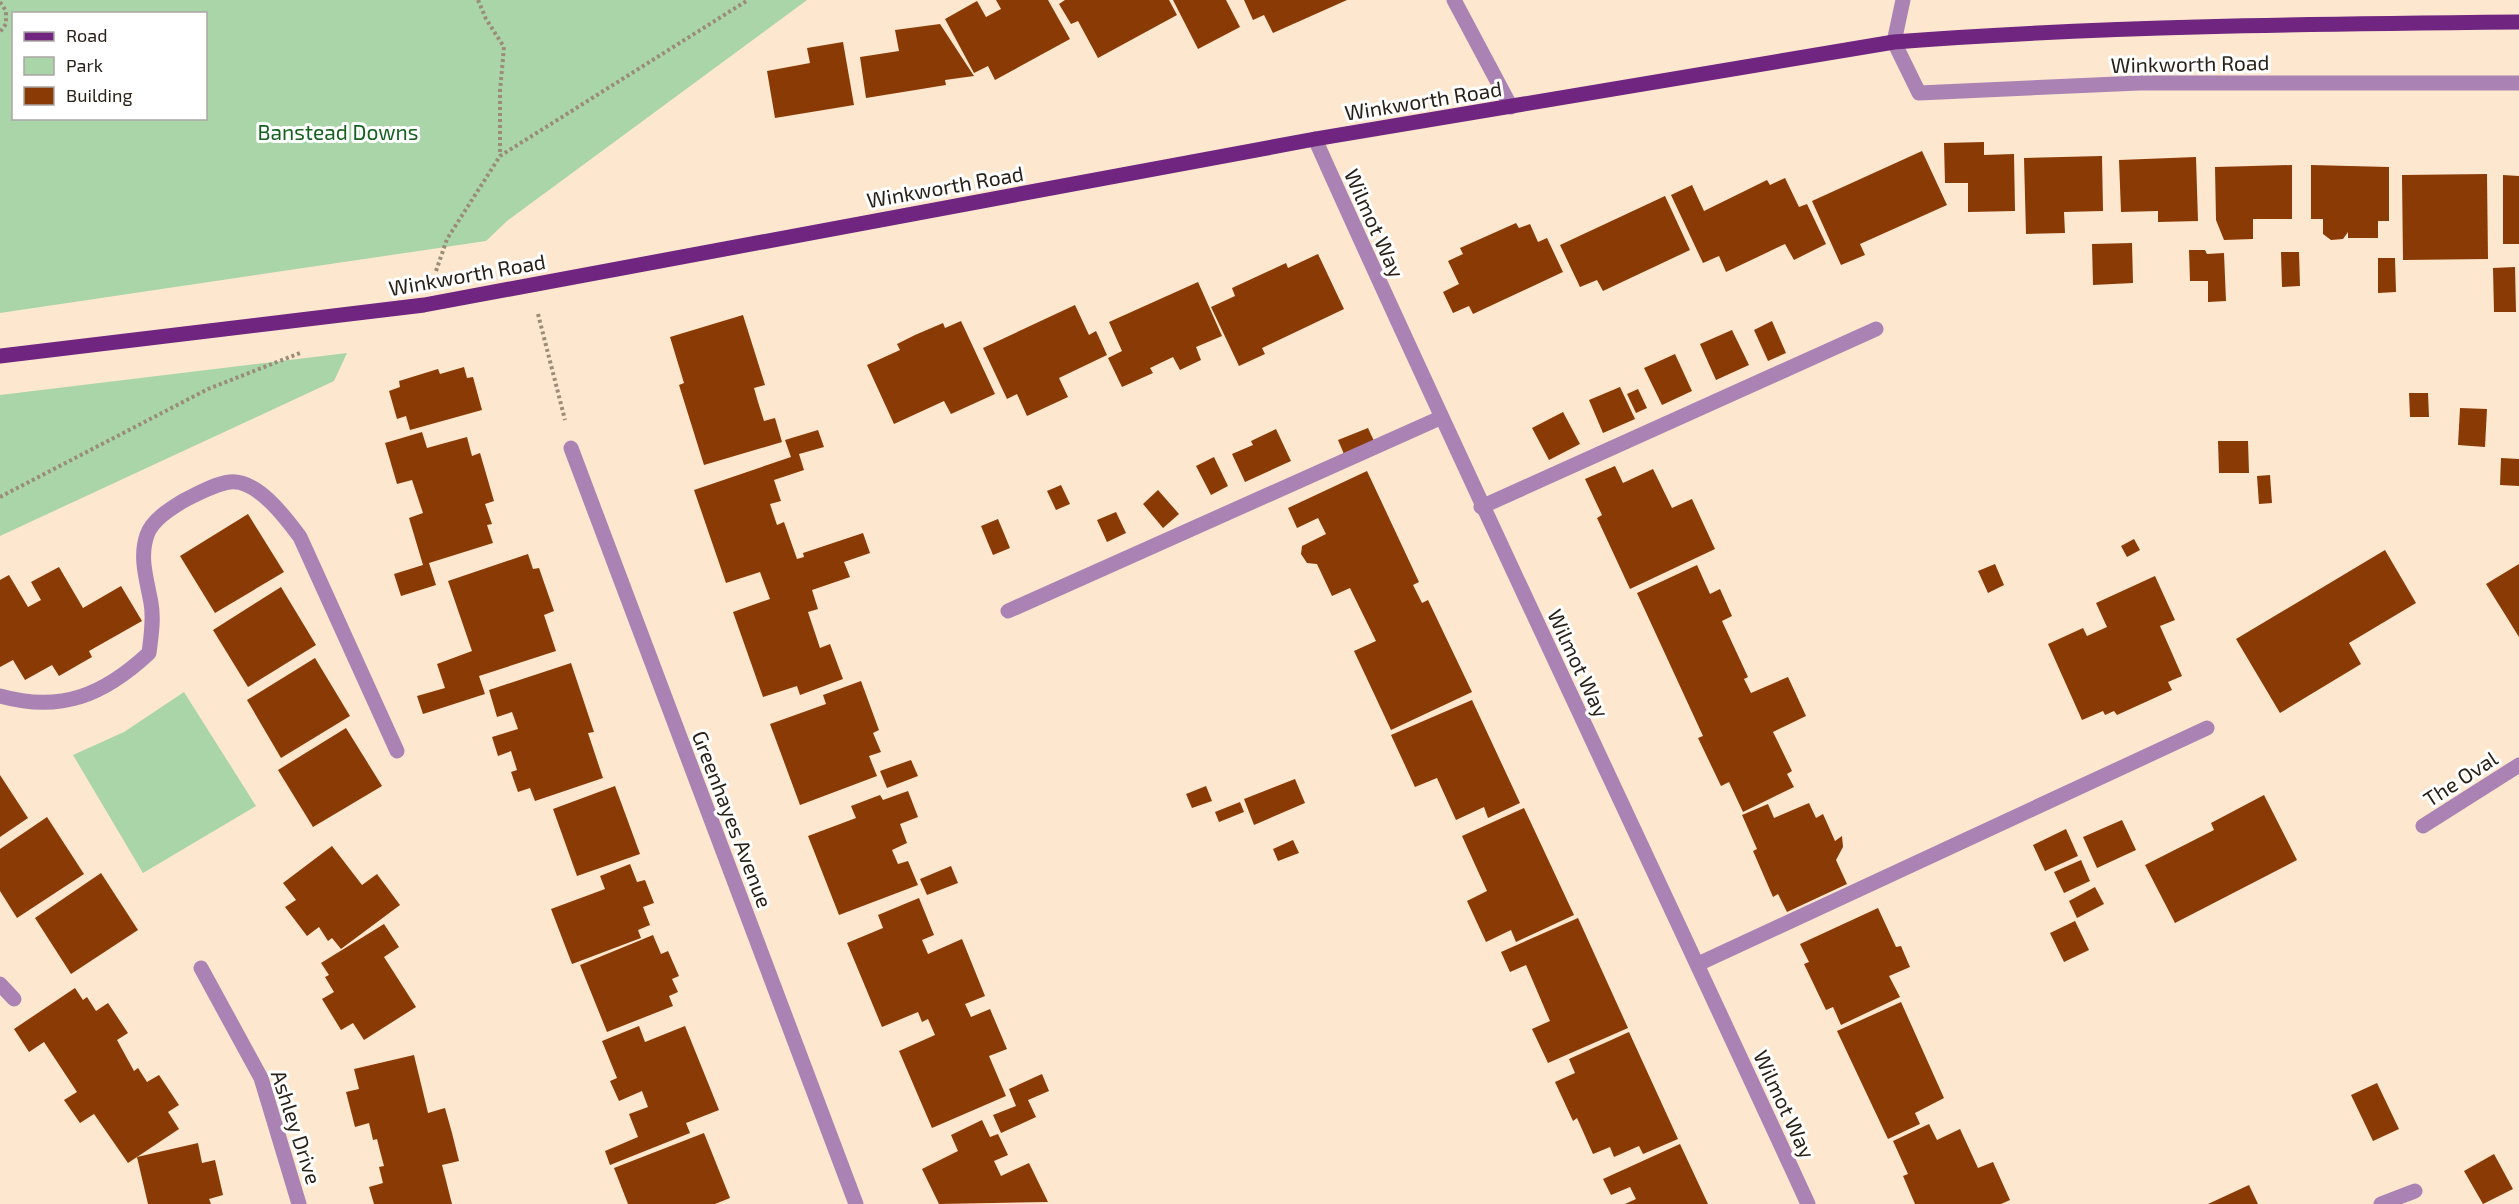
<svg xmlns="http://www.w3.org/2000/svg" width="2519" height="1204" font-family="'Exo 2',sans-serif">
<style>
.green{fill:#a9d5a9;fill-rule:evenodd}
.building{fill:#8a3a04}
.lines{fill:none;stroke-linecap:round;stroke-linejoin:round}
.path{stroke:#9b8c7a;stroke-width:4;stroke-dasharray:3 3;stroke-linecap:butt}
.service{stroke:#aa83b4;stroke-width:15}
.minor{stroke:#aa83b4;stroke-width:15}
.primary{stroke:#702680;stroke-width:15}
.labels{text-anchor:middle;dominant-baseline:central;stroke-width:6;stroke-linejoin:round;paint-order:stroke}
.street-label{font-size:21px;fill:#292118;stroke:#fff}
.park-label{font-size:21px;fill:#15611f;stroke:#fff}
</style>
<rect width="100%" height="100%" fill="#fde8cf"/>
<!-- green -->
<g class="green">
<path d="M0,0H807L507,221L486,241L0,313ZM14,14H206V118H14Z"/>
<path d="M347,353L334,381L0,536V395Z"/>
<path d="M184,692L256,806L143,873L73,755L124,732Z"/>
</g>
<!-- building -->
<g class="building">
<path d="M996,0H1048L1070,39L995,80L988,66L974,73L945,19L977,1L986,17L1001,9Z"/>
<path d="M1065,0H1169L1177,15L1098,58L1078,21L1071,24L1059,4Z"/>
<path d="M1173,0H1226L1240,27L1198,49Z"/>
<path d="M1244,0H1347L1273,33L1264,15L1253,20Z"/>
<path d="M940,24L974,76L945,80L946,85L866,98L860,57L899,51L895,30Z"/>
<path d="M843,42L854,105L775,118L767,71L810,63L807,48Z"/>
<path d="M1984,142V155L2014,154L2015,211L1968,212V183H1945L1944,143Z"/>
<path d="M1922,151L1947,205L1860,244L1865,255L1841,265L1812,201Z"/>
<path d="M2102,156L2103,211L2064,212L2065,233L2026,234L2024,158Z"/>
<path d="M2196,157L2198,221L2158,222V211L2121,212L2119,160Z"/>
<path d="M2292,165V219H2253V239L2224,240L2216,220L2215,167Z"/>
<path d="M2311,165L2389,167V221H2378V238H2348V232L2343,239L2331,240L2323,234V219H2311Z"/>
<path d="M2487,174L2488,259L2403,260L2402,175Z"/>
<path d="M2503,175L2519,176V244H2503Z"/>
<path d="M1785,178L1799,207L1807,204L1826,244L1794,260L1785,244L1726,272L1719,256L1703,263L1671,195L1692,185L1704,211L1767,180L1770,185Z"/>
<path d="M1665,196L1690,250L1603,291L1597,280L1580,287L1560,245Z"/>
<path d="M1516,223L1519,228L1530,224L1538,242L1547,238L1563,272L1473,314L1469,306L1453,313L1443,292L1459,284L1448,261L1463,254L1460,248Z"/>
<path d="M2132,243L2133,283L2093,285L2092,244Z"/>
<path d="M2189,250H2205L2207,254L2224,253L2226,301L2208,302V281H2190Z"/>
<path d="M2281,252H2299L2300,286L2282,287Z"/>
<path d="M1318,254L1344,309L1262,348L1265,354L1239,366L1211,307L1235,296L1232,288L1286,263L1288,268Z"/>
<path d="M2378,258H2395L2396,292L2378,293Z"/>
<path d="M2515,267L2516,312H2494L2493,268Z"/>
<path d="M1198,282L1222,336L1196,347L1201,360L1180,370L1173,357L1150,368L1153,373L1122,387L1108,358L1122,351L1109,322Z"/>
<path d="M1075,305L1089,335L1096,331L1107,355L1059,378L1068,397L1027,416L1017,394L1007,399L983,348Z"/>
<path d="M743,315L765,385L754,388L758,402L764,421L775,418L782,442L704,465L679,385L684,383L670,337Z"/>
<path d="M961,321L995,394L951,414L944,401L894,424L867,365L900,350L897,344L915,335L943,323L945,328Z"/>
<path d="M1772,321L1786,353L1768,361L1754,330Z"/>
<path d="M1732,330L1749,365L1716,380L1700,344Z"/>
<path d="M1675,354L1692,391L1662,405L1644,368Z"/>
<path d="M464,367L467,378L473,377L482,410L410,430L406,416L397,419L389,391L400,387L399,381L438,369L440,374Z"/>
<path d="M1620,387L1635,419L1603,433L1589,400Z"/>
<path d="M1638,389L1647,408L1636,413L1627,394Z"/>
<path d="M2409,393H2428L2429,417H2410Z"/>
<path d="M2460,408L2487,409L2485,447L2458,445Z"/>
<path d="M1563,412L1580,444L1549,460L1532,428Z"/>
<path d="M1368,428L1374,441L1344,454L1338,440Z"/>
<path d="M1276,429L1291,461L1245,482L1232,454L1253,445L1251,441Z"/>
<path d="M818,430L824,447L799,454L804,470L774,480L781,501L770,504L777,525L784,522L797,559L804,557L803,553L863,533L870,553L844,562L850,577L812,590L818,609L808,612L820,648L830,644L843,679L800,695L797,686L763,697L733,612L770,599L760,572L726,583L694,490L791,457L785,440Z"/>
<path d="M422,432L427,448L467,437L472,456L480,453L494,501L485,504L492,524L487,525L493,543L429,563L436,585L401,596L394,574L423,565L409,518L423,513L412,480L397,484L385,443Z"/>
<path d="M2218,441H2248L2249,473H2219Z"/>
<path d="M1214,457L1228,486L1211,495L1196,466Z"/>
<path d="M2501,458L2519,459V486L2500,485Z"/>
<path d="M1615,466L1623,483L1653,469L1672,508L1692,499L1715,549L1630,589L1597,518L1602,515L1585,479Z"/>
<path d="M1367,471L1419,582L1413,585L1422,603L1428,600L1472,692L1391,730L1354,651L1376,641L1350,588L1332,596L1317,564L1307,563L1301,554L1302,546L1326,534L1318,518L1297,528L1288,508Z"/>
<path d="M2270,475L2272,503L2259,504L2257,476Z"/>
<path d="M1061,485L1070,504L1056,510L1047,491Z"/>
<path d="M1158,490L1179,514L1163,528L1143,504Z"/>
<path d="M1116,512L1126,533L1107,542L1097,520Z"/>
<path d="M248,514L284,572L215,613L180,556Z"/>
<path d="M998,519L1010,548L993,555L981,526Z"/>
<path d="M2134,539L2140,550L2127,557L2121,546Z"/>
<path d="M2385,550L2416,603L2349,643L2361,664L2280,713L2236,639Z"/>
<path d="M528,554L533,569L539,568L554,611L544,615L556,651L479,676L485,694L423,714L417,696L445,688L437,664L472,651L448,581Z"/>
<path d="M1995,564L2004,585L1988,593L1978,571Z"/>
<path d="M2519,564V637L2486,584Z"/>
<path d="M1697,565L1710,594L1720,589L1732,616L1722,621L1748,677L1744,679L1751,693L1788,677L1806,716L1773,732L1792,771L1787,774L1794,787L1743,812L1729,782L1721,786L1698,738L1703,736L1637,593Z"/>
<path d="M59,567L83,608L121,586L142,621L89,651L92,657L59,676L52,665L25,680L13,660L0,667V580L9,575L28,607L41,600L31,582Z"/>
<path d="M2155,576L2175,620L2160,626L2182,676L2168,682L2172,690L2117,715L2114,711L2105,715L2103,711L2082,720L2048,644L2083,628L2087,636L2107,627L2096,603Z"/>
<path d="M281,587L316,645L248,687L213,630Z"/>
<path d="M315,658L350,716L281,758L247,700Z"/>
<path d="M571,663L594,732L588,733L603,778L535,801L530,788L518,792L511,772L517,770L511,751L498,756L492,737L518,729L512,712L497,717L489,690Z"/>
<path d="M861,681L879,730L873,733L881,752L869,756L877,776L800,805L770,724L826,704L823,695Z"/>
<path d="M1472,700L1520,803L1488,818L1484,807L1456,820L1437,778L1415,787L1391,735Z"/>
<path d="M346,728L382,786L313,827L278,770Z"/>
<path d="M911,760L918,776L887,788L880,771Z"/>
<path d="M0,775L28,818L0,837Z"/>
<path d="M1295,779L1305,803L1254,825L1244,799Z"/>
<path d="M615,786L640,854L577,876L553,809Z"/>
<path d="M1206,786L1212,801L1192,808L1186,794Z"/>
<path d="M908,791L918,817L900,824L907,843L892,850L898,864L908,861L918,885L839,915L808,836L856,818L851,806L880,795L883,800Z"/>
<path d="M2264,795L2297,860L2175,923L2145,865L2214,830L2211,823Z"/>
<path d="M1240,802L1244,812L1219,822L1215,812Z"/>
<path d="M1809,803L1816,818L1823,814L1835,841L1842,836L1843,847L1836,860L1847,884L1787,912L1778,894L1773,897L1753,851L1757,849L1742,815L1768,804L1774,818Z"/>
<path d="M1524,808L1574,915L1516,942L1511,930L1486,942L1467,901L1487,891L1462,836Z"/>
<path d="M47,817L84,874L17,918L0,891V849Z"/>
<path d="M2122,820L2136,850L2097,868L2083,837Z"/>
<path d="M2066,829L2078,856L2045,871L2033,845Z"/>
<path d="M1293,840L1299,853L1278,861L1273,849Z"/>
<path d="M332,846L362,885L377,874L400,905L341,949L332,938L328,941L319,927L307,936L285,907L296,900L283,883Z"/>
<path d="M2081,860L2090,881L2064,893L2054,872Z"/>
<path d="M630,864L637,882L645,880L654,903L643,907L650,925L638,930L641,938L572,964L551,909L605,889L600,876Z"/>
<path d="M951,866L958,883L927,895L920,879Z"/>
<path d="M101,873L138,930L71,974L35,918Z"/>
<path d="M2095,887L2104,904L2077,918L2069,901Z"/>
<path d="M919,898L934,935L922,940L928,954L962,939L985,996L965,1004L971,1017L990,1009L1007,1049L989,1056L1006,1096L932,1128L899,1051L935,1035L928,1019L922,1022L918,1012L882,1027L847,943L883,928L878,915Z"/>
<path d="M1878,908L1896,947L1901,946L1910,967L1889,976L1900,997L1841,1025L1833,1007L1826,1010L1804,964L1809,962L1800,944Z"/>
<path d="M1578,918L1628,1028L1548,1063L1532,1029L1550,1021L1526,965L1510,972L1501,952Z"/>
<path d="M2075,921L2089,950L2064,962L2050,933Z"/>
<path d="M384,924L399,947L384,957L416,1007L364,1040L353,1023L341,1030L322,999L334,992L325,977L329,975L321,963Z"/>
<path d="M653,935L661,954L668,951L679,976L672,979L678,992L669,996L673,1006L607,1032L580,965Z"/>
<path d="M75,988L83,1000L87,997L96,1011L108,1003L128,1033L117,1040L134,1071L138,1068L147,1082L159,1075L179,1105L168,1112L179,1129L128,1163L94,1114L80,1123L64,1100L77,1092L44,1042L29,1052L14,1029Z"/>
<path d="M1901,1002L1944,1098L1915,1113L1920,1124L1888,1139L1837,1031Z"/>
<path d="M639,1026L645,1042L685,1026L719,1110L686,1123L690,1133L610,1165L605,1151L638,1137L629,1114L648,1107L642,1091L619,1101L610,1081L617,1078L602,1041Z"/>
<path d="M1629,1032L1678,1139L1643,1154L1639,1146L1614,1157L1610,1147L1593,1154L1577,1118L1573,1121L1555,1082L1575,1073L1569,1059Z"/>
<path d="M414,1055L428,1113L445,1108L452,1133L459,1161L442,1165L452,1204H374L369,1187L383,1183L379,1167L384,1166L380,1151L377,1139L373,1140L369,1123L355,1127L346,1092L359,1089L354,1069Z"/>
<path d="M1042,1074L1049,1091L1028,1100L1036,1117L1001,1133L993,1115L1016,1106L1009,1089Z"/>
<path d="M2377,1083L2399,1129L2373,1141L2351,1095Z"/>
<path d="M982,1120L990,1137L998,1134L1008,1155L994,1161L1001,1176L1029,1163L1048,1202L939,1204L922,1169L958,1151L951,1135Z"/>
<path d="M1929,1124L1937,1140L1960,1129L1978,1168L1993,1162L2010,1200L2001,1204H1915L1903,1176L1908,1174L1893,1141Z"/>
<path d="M704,1133L730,1198L715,1204H628L614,1168Z"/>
<path d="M198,1143L202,1163L215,1160L223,1195L209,1199L211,1204H148L137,1157Z"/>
<path d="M1680,1144L1708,1204H1625L1636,1199L1630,1187L1611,1195L1603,1179Z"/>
<path d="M2494,1154L2513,1189L2483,1204L2464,1171Z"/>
<path d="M2249,1185L2258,1204H2208Z"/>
</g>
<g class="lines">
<!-- path -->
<g class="path">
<path d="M478,0L486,19L504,47L500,91V155"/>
<path d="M0,2L6,11V24L0,32"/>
<path d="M436,271L447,239L500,156L748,0"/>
<path d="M538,314L565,420"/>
<path d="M0,497L208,389L300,353"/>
</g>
<!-- service -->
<g class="service">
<path d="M1454,0L1511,107"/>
<path d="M1903,0L1894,42L1919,93L2139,83H2519"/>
<path d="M1481,507L1876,329"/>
<path d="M1008,611L1440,418"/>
<path d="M1698,964L2207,728"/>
<path d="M2381,1204L2415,1191"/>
</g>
<!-- minor -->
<g class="minor">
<path d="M1315,139C1475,496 1645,849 1808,1204"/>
<path d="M571,448L856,1204"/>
<path d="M0,696C61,713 104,695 149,653C151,637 154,619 151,603C147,580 139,558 147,535C152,520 170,509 183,501C197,494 214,484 230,482C257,479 286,518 300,537L397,751"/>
<path d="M2423,826L2519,765"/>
<path d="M201,968L261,1078L299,1204"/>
<path d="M0,984L14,999"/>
</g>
<!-- primary -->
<path class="primary" d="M0,356L424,305L1315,139L1894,42C2102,26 2311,24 2519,22"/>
</g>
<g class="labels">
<!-- street labels -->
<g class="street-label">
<text transform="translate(2190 63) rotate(-1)">Winkworth Road</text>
<text transform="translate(1423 100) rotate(-9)">Winkworth Road</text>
<text transform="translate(945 186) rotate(-10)">Winkworth Road</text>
<text transform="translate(1375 223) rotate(66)">Wilmot Way</text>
<text transform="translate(467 274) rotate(-10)">Winkworth Road</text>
<text transform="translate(1579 663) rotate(65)">Wilmot Way</text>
<text transform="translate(2460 778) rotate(-33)">The Oval</text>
<text transform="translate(733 819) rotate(69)">Greenhayes Avenue</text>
<text transform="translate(1785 1104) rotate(65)">Wilmot Way</text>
<text transform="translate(297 1127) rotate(72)">Ashley Drive</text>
</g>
<!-- park labels -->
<g class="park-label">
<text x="338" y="131">Banstead Downs</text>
</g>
</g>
<!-- legend -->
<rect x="12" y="12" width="195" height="108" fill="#ffffff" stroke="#a9a6a3" stroke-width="1.5"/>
<rect x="24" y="32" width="30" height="9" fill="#702680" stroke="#a9a6a3" stroke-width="1.5"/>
<text x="66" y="42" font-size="18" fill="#292118">Road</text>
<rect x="24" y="57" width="30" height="18" fill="#a9d5a9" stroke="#a9a6a3" stroke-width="1.5"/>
<text x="66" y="72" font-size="18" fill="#292118">Park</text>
<rect x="24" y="87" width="30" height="18" fill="#8a3a04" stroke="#a9a6a3" stroke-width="1.5"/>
<text x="66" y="102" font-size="18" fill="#292118">Building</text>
</svg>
